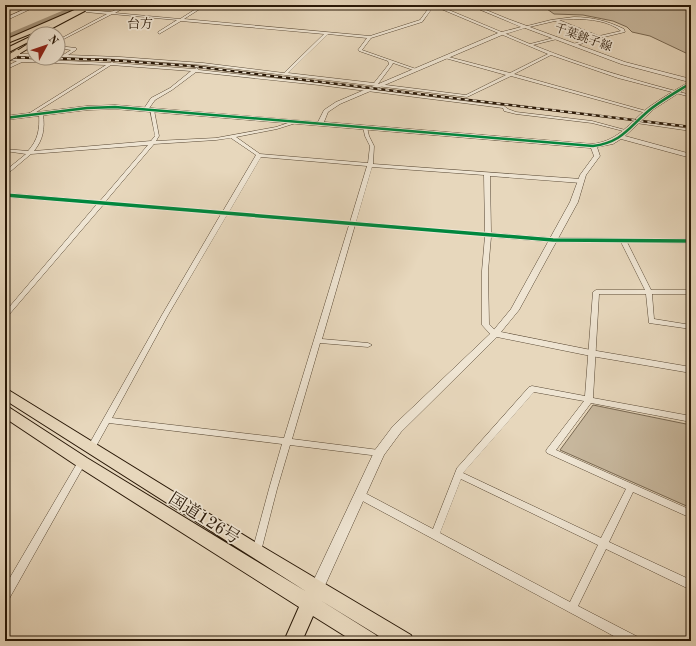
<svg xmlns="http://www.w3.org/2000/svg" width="696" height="646" font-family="'Old Standard TT','Noto Serif JP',serif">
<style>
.green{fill:#c7b79d;stroke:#786852}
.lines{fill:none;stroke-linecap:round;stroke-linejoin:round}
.river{fill:#a6967e;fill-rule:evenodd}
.minor-casing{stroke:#584834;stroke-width:1}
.tertiary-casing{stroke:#584834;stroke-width:1}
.primary-casing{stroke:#291807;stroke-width:2}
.trunk-casing{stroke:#291807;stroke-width:2}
.minor{fill:#efe5d3;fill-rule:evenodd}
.tertiary{fill:#efe5d3;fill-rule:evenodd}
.primary{fill:#e7d7bc;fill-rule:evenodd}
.trunk{fill:#e7d7bc;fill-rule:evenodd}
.rail-casing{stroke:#291807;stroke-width:2.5}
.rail{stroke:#efe5d3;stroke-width:1.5;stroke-dasharray:4;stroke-linecap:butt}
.primary-bridge-casing{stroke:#291807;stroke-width:7;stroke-linecap:butt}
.primary-bridge{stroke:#e7d7bc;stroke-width:6}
.cycleway-far1-casing{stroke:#efe5d3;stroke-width:4}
.cycleway-casing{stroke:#efe5d3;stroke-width:5.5}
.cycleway-far1{stroke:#00873e;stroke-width:2.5}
.cycleway{stroke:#00873e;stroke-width:3.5}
.labels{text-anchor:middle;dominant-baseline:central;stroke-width:3.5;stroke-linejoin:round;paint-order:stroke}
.far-street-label{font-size:12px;fill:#291807;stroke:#efe5d3}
.far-quarter-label{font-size:13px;fill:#291807;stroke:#efe5d3}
.near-street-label{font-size:17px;fill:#291807;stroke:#efe5d3}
</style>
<rect width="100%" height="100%" fill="#e7d7bc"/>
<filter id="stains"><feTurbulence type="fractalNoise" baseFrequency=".005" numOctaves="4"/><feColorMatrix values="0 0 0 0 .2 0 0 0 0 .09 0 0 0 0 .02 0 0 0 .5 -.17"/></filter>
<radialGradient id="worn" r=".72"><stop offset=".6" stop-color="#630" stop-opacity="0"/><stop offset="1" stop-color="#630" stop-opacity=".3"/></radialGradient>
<!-- green -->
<g class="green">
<path d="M534,5H691V59L688,54L650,36L632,32L627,27L613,21L583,15L554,14L547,9Z"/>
<path d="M593,405L691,425V508L560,450Z"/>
</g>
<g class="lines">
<!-- river -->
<path class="river" d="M76,5H86L48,24L5,40V35Z"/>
<!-- minor casing -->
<g class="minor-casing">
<g id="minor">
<path d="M125,5H129L115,13L180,19L202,5H206L184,19L370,36L420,20L431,5H437L530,44L557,37V39L533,45C584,66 637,81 691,95V97L618,78L551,55L514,74L650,112L646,113L511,76L467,97L203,65L120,59L58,57V55H63L71,50L58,48V46L76,48V50L68,55L120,57L203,63L284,73L324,34L181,21L159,34L158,32L177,20L112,14L58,42V40L107,14L86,12L85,10L111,12ZM434,6L548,54L510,73L445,56V58L506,75L466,95L378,84L392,65L393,63L416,71L419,70L362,50L371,38L422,22ZM328,34L367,38L358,50L359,51L388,61L389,64L374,83L288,73Z"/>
<path d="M574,17C592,17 608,21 624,29L625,32L600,38L574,46L572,45L573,44L596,37L555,21L525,28L523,27L551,20ZM574,19C590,19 609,21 621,31L599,36L559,20Z"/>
<path d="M34,53V55L27,59L110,63L112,62L114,63L194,69L197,68L199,70L319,83L504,106L508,109L516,112L592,121L629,131L627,132L592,123L516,114L504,111L503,108L319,85L196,72L172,90L155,100L147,111H145L143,110L151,98L170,88L191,71L111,65L30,116H28V114L106,65L22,62L5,70V67L17,61L7,60L8,59H21L27,56H5V54H31Z"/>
<path d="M150,109L154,110L159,136L156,141L216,138L276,127L294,121H296V123L277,129L236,137L260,154L368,163L370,146L365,136L363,127L365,126L367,127L369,136L374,146L373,164L581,179L584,181L581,183L490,176L491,233L553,238L691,239V243L627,242L651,290H691V294H652L654,319L691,325V329L649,323L646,294H599L593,398L691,416V422L591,403L556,450L691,510V518L633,492L609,542L691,580V590L606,549L578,606L638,637L639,641H623L357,498L355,495L357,492L360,491L363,492L433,529L457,468L529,387L532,386L585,396L593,292L596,290H645L621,242H553L491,237L488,271L489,324L499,334L495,336H492L482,325V271L485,236L355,225L322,339L368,343L372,345L368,347L320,343L292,439L379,450L382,451L383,453L382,455L379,456L290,445L277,489L260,555L257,556L254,555L252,552L269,489L282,444L109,423L94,450L91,451L88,450L87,448L162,315L221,214L103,205L7,317L5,318V312L97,204L5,197V193L100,201L148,145L31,154L5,176V171L26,154L5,151V149L28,151C38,140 40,129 39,114L41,113L43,114C45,129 43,140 34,151L151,141L155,136ZM231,138L256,155L223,211L105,202L154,144L216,140ZM261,157L367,166L350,222L229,212ZM372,167L484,175L485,233L356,222ZM227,215L349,225L284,438L112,418L168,315ZM534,392L584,401L547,449L546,451L547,453L626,489L601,538L463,473ZM461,479L598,545L570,602L440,533Z"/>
<path d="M634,121L691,129V131L636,123H634Z"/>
<path d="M82,459L85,460L86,462L9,599L5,601V586L79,460Z"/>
</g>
</g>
<!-- tertiary casing -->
<g class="tertiary-casing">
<g id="tertiary">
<path d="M34,5H39L5,21V18Z"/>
<path d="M469,5H474L508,19L625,62L691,79V85L654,109L625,136L691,154V158L621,139L613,144L597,147L600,156L586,175L578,202L519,310L501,332L591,350L691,367V373L591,356L497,337L401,432L384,455L322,592L317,594L312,592L310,588L375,450L393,426L492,332L511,309L570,202L580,175L594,156L591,148L115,109L87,110L5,120V116L87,106L115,105L318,122L324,110L336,102L498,33L521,27ZM525,28L621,64L689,82C675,90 662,98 649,107C629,123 620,140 593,144L324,122L328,112L340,104L502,35Z"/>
</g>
</g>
<!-- primary casing -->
<g class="primary-casing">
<g id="primary">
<path d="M86,5H93L40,30L5,44V40Z"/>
<path d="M34,40V45L19,54L14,53Z"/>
</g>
</g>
<!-- trunk casing -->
<g class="trunk-casing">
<g id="trunk">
<path d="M89,5H96L41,34H34V39L5,54V49L34,35V33Z"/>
<path d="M5,389L10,391L263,547L411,635L413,641H387L320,600L376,635L378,641H353L313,616L302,641H284L299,607L77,466L5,418V406L10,408L87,458L307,592L5,400Z"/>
</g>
</g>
<!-- minor -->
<use href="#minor" class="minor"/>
<!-- tertiary -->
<use href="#tertiary" class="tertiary"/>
<!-- primary -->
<use href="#primary" class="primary"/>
<!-- trunk -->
<use href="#trunk" class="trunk"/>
<!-- rail casing -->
<g class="rail-casing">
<g id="rail">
<path d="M5,57L34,58"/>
<path d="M35,58L109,60L191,66L691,127"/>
</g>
</g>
<!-- rail -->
<use href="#rail" class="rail"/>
<!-- primary-bridge casing -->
<g class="primary-bridge-casing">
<path id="primary-bridge" d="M5,60L17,53"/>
</g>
<!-- primary-bridge -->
<use href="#primary-bridge" class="primary-bridge"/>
<!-- cycleway-far1 casing -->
<g class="cycleway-far1-casing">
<path id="cycleway-far1" d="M5,118L87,108L115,107L593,146C624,142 629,126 652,108C664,99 678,91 691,83"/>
</g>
<!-- cycleway casing -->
<g class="cycleway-casing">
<path id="cycleway" d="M5,195L553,240L691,241"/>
</g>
<!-- cycleway-far1 -->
<use href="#cycleway-far1" class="cycleway-far1"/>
<!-- cycleway -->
<use href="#cycleway" class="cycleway"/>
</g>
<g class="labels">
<!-- far-street labels -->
<g class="far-street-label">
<text transform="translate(583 38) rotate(20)">千葉銚子線</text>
</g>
<!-- far-quarter labels -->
<g class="far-quarter-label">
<text x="140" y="24">台方</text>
</g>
<!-- near-street labels -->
<g class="near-street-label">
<text transform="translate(204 519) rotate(32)">国道126号</text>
</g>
</g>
<!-- margin -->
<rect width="696" height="646" fill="none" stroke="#e7d7bc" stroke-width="20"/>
<rect x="6" y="6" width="684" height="634" fill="none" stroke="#291807" stroke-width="2"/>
<rect x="10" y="10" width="676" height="626" fill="none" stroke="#291807"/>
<!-- north arrow -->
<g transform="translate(46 46) rotate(50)"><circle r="19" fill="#efe5d3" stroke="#a09381"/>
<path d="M0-3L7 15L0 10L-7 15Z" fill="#8f2418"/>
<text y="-6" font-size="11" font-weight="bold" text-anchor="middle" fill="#291807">N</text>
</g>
<rect width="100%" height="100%" filter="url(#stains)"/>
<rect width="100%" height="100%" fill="url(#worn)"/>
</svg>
